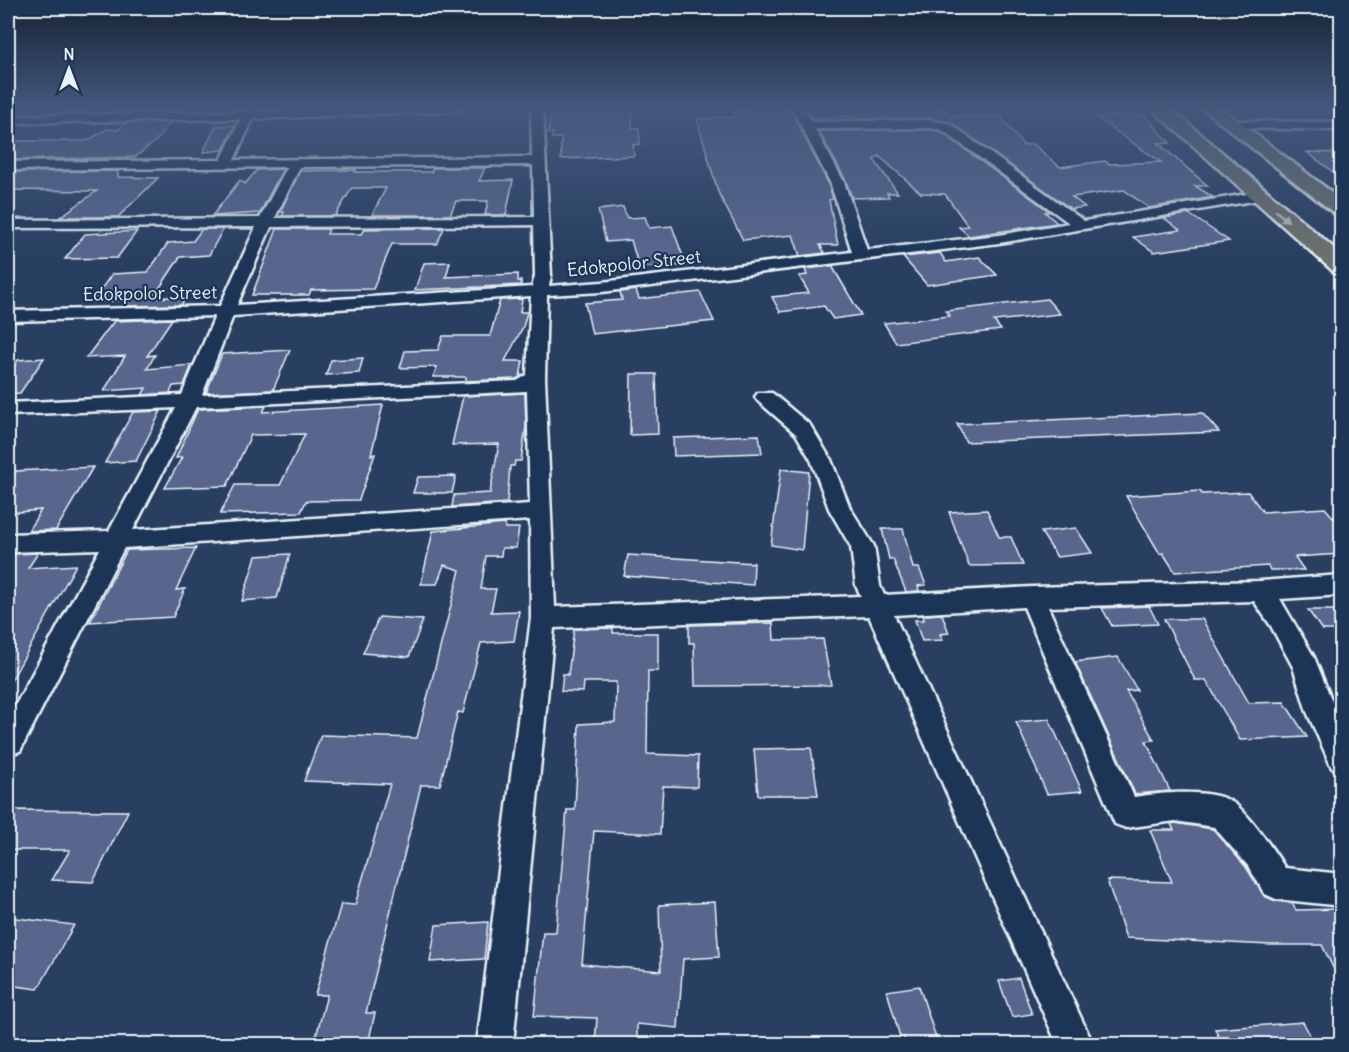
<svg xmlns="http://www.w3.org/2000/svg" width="1349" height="1052" font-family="Delius,sans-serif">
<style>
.building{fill:#58668e;stroke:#e8f1f8;stroke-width:1.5}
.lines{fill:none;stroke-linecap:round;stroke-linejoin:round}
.street-casing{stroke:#e8f1f8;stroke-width:5}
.highway-casing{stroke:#e8f1f8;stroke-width:5}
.street{fill:#1d3557;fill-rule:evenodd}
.highway{fill:#6c706d;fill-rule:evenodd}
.oneway{fill:#b6bdc0}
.labels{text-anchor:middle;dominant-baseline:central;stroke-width:4.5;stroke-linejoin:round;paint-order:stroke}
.far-street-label{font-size:18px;fill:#e8f1f8;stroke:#1d3557}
</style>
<rect width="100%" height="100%" fill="#293f62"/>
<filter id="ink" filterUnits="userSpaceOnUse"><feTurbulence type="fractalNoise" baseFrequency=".0167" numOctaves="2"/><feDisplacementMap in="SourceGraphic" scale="12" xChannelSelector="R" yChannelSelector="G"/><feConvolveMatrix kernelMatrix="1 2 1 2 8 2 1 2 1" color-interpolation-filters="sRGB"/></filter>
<g filter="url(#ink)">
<!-- building -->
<g class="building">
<path d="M601,108H632V128H639L640,144L633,145L634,156L561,159V138H552L553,133H548L552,111Z"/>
<path d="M855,108H943L949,116H1000L1023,145L1033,144L1060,167L1105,161L1109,164L1161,162L1095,117L1144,115L1170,143H1158L1208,186H1195L1213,197L1149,208L1124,190L1072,197L1085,207L1071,209L950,122L930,118L813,120L812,117L858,116Z"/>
<path d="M791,111L828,183L833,199L829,200L838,245H820L825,253L800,256L793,235L743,240L718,192L697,119L734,117L733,112Z"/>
<path d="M170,122L157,140L135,157L8,160V141H87L107,129L119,130L125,123Z"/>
<path d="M235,125L223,150L203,152L216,126Z"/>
<path d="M930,130L941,132L1050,212H1045L1057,223L969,236L959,227L968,226L945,194L921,193L879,156L874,160L898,193H887L889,197L852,198L846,181L819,131Z"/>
<path d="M1307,152L1341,153V178Z"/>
<path d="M433,168H485L479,181L513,180L506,215H485L488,201H456L450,215H372L386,188H352L335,216H282L284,212H280L300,171L356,170L355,172H431Z"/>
<path d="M283,169L260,213L212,216L240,180L245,184L257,170Z"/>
<path d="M118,171V177L158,178L118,217H60L97,191L8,190V172Z"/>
<path d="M623,207L627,218L645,217L649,228L672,226L686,265L639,268L631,240L606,242L598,210Z"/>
<path d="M1189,214L1229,241L1154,252L1133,237L1180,230L1164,218Z"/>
<path d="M444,228L437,244H392L373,289L311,290L309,295H252L277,229H329L327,234H362L365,229Z"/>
<path d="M202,229H223L209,255L180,257L153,298L187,296L181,305L125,306L130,300L92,302L112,274L148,272L168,243L193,241Z"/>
<path d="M137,231L117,258L65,259L85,234Z"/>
<path d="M940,253L946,262L979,257L997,275L927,285L903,257Z"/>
<path d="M450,262L446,277L518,274V281H521V285L415,290L424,263Z"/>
<path d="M832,266L861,315L833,319L824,306L780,312L772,297L809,293L799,276L807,275L805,269Z"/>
<path d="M636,290L639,299L700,292L714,321L592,334L585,303L622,300L620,292Z"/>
<path d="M520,299L522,300L520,312H527L523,327L505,361H523L520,377L516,379L466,381V377H433L437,367L400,368L405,351L438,350L443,336H490L500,300Z"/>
<path d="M1047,299L1060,314L994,321L1001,330L896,343L884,323L950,316L946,311Z"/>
<path d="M172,319L147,356L155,355L147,369L192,365L184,385L173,386L170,393L142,395L146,388L104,391L125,356L86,358L114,321Z"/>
<path d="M290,350L273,390L206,393L222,354Z"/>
<path d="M44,358L20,393L8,394V376L18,360Z"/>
<path d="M363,358L359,373L326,375L331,360Z"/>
<path d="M631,374H656L658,434L630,435Z"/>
<path d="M525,393L526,427L521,461H515L514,466H510L507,503L452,507L454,495L490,493L499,444L452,445L463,396Z"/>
<path d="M383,405L371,455L375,454L359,500L306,501L301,512L220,514L235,485H280L305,434L251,435L227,486L165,488L182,457L176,458L198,409L266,406L263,412Z"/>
<path d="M161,411L136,461L105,463L133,412Z"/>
<path d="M1202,413L1219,432L966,442L957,424Z"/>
<path d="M759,435L762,453L674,456L673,438Z"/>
<path d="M93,467L56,530L28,531L41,510L8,513V474L15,473L16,471Z"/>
<path d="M781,469L809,472L802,550L771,545Z"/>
<path d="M456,476L452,493H413L418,477Z"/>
<path d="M1200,491L1202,494L1248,492L1263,512L1325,508L1341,526V554L1295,557L1304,570H1270L1268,566L1175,572L1163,553L1160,554L1126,496Z"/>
<path d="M987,510L999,537H1011L1023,565L969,566L949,512Z"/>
<path d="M505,524V528H519L516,548H502L501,556H486L481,589H496L491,612L519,611L514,641L481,643L463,713L458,712L440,785H421L366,1013H375L368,1044H314L327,995H315L341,904L355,905L390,784L304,781L321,735L417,738L460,570L444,565L437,584H421L433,531Z"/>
<path d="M1076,528L1092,553L1057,557L1041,532Z"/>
<path d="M882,529H903L913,568H919L926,585L918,586L919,591L906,592L893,559H889Z"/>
<path d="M196,548L176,590L185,589L173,617L90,622L127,550Z"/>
<path d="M38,553L28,568L76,565L8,686V564L14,554Z"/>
<path d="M290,554L277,598L242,601L256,556Z"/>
<path d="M628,555L754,563L753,585L624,576Z"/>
<path d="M1149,606L1158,624L1112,626L1102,608Z"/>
<path d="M1308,610H1341V630H1322Z"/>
<path d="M942,614L949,633L940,634L943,640L922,641L915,620H924L923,615Z"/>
<path d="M379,617L423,620L409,657L363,653Z"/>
<path d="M1164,619H1202L1249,703L1284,702L1307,737L1240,740L1206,680H1195Z"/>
<path d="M773,623L774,640L823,639L831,685L695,686L694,643H689V625Z"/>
<path d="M613,628V633H658V671H648L647,754L698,756L697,787L663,786L660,834L594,831L582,964L661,971L659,905L715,902L719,957L683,959L678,1028L637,1024V1044H595L597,1018L534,1016L543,932H556L567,810H575L579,724L615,722L616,682H584L583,692L561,691L563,674L568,675L574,629Z"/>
<path d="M1118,657L1137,690L1126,691L1154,740L1146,741L1170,791L1135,794L1075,662Z"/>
<path d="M1049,719L1082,791L1047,794L1016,722Z"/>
<path d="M811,748L818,795H758L754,749Z"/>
<path d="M12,810L128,811L93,882L52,880L70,850H8V817Z"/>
<path d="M1175,823L1213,829L1246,867L1264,896L1276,901L1292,903L1296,910L1341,909V984L1322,945H1271L1126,938L1107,880L1172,882L1150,830H1174L1171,824Z"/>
<path d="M8,917L74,925L38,989L8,985Z"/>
<path d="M488,922L484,959L430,962L436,925Z"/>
<path d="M1019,978L1032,1014L1012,1017L999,981Z"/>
<path d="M919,986L938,1044H905L904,1037H900L887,991Z"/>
<path d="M1303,1022L1315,1044H1222L1215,1029Z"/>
</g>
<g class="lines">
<!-- street casing -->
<g class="street-casing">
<g id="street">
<path d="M246,108H258L256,112L348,108H460L454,111L253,119L234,160L532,157L531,108H543L551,276L549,286L602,282L852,252L830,182L792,108H804L812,122L930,120L950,124L1084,221L1259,192L1264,193L1266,196L1264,199L1259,200L999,243L602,292L547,295L545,378L555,607L861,596L856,586L851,547L829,509L811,460L796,434L758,401L755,397L758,393H772L810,425L831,460L850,508L874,546L880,586L884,595L1032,587L1261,581L1342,575V595L1280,599L1314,657L1342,726V772L1332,768L1307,712L1293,667L1271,626L1254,601L1048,607L1134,797C1159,793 1210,788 1232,802C1248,812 1274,851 1285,868L1342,874V906L1276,899L1265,894L1248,866L1214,827L1175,821L1126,828L1115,824L1024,607L894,615L1093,1044H1057L869,616L554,628L513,1044H477L531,618L530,520L124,548L20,751L8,755V719L100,549L8,552V534L109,531L176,408L8,415V403L182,395L215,316L8,321V311L220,306L256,227L8,228V220L260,218L287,167L8,170V162L221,160L241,119L8,123V116L233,112H244ZM930,128L942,130L1069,223L999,235L867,250L844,182L815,129ZM533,165L534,217L275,218L300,167ZM534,225L535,276L532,287L237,305L271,227ZM531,296L527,375L517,381L202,395L233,316ZM527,391L530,504L133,530L196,407Z"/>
<path d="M1232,121L1342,122V130L1228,128L1226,125Z"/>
</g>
</g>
<!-- highway casing -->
<g class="highway-casing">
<g id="highway">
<path d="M1151,108H1170L1342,255V274L1334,272Z"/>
<path d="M1202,108H1221L1342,200V216L1335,214Z"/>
</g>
</g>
<!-- street -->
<use href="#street" class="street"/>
<!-- highway -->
<use href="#highway" class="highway"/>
</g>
<!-- one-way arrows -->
<defs><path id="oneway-solid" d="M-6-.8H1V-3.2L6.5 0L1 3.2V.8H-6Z" transform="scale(1.5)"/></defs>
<use class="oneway" href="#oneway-solid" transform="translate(1282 216) rotate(40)"/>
</g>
<!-- sky -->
<linearGradient id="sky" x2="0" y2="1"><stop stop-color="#172336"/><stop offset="0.42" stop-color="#43587c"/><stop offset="1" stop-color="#43587c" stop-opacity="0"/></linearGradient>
<rect width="1349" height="256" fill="url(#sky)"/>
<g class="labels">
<!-- far-street labels -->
<g class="far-street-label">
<text transform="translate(634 263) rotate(-6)">Edokpolor Street</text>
<text transform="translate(150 293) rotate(-1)">Edokpolor Street</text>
</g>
</g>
<!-- margin -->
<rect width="1349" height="1052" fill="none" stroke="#1d3557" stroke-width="30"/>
<rect x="15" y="15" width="1319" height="1022" fill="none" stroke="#e8f1f8" stroke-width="2" filter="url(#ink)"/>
<!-- north arrow -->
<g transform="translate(69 69)" stroke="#1d3557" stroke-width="4.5" paint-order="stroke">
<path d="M0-4.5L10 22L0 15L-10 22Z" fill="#e8f1f8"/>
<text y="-9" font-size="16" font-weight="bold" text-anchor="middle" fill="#e8f1f8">N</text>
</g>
</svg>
